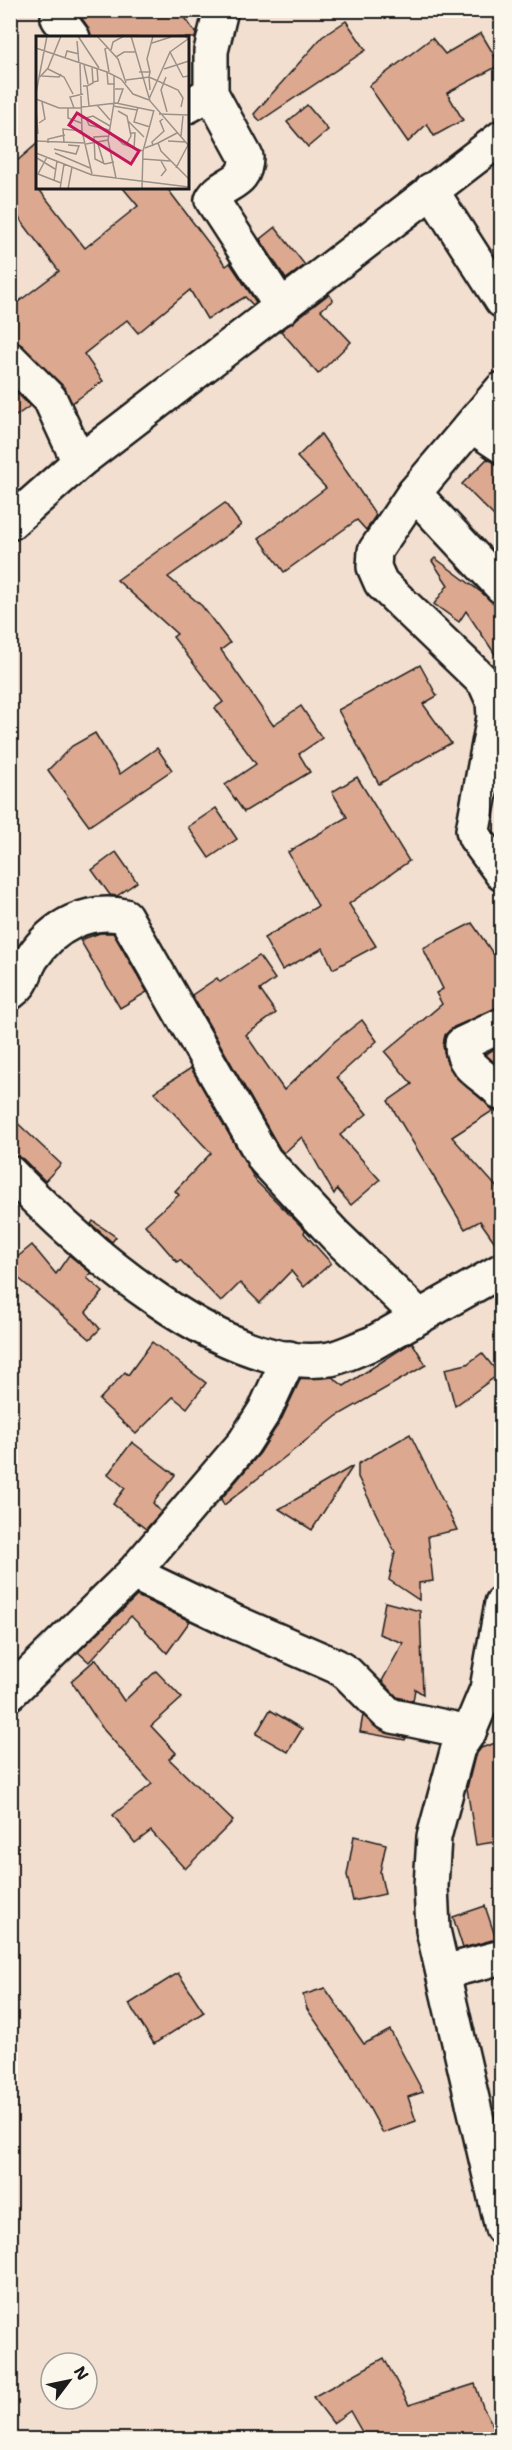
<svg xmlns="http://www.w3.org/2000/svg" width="512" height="2450" font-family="'Shantell Sans',sans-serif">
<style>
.building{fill:#dca890;stroke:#1c1c1c;stroke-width:1.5}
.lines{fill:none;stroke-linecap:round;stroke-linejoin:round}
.street-casing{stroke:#1c1c1c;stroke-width:38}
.street{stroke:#fbf7ec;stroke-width:33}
.inset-road{fill:none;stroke:#9c9188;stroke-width:1.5}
.view{fill:#c2185b;fill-opacity:0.15;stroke:#c2185b;stroke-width:3}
.inset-edge{fill:none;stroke:#1c1c1c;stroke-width:3}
</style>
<rect width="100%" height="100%" fill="#f2dfd0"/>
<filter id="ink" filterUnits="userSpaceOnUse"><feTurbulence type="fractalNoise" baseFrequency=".0167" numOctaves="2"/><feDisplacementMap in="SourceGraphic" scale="12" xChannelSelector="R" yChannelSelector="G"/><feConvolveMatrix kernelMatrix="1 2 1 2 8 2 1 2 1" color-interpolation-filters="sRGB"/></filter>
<g filter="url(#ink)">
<!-- building -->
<g class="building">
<path d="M76,10H180L196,34L195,38H91L88,27Z"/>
<path d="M346,21L366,50L260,121L254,114L322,37Z"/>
<path d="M481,33L500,65L447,93L463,120L434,136L427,124L408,142L369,86L432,38L445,54Z"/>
<path d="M307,105L328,130L308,147L287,122Z"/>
<path d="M38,143V188L85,248L138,206L123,188H167L226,266L230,263L256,302L253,305L245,297L207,319L190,290L138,333L127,320L84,354L103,381L72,403L63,386L17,342L10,332V308L59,271L10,206V167Z"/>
<path d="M275,227L305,265L286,279L260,239Z"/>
<path d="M329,294L333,300L321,310L351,342L318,374L281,331Z"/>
<path d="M10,386L30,406L10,420Z"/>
<path d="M321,434L376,515L366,530L357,520L284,572L259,538L326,488L297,457Z"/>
<path d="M487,459L501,465V523L462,484Z"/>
<path d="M225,503L241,525L168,577L202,606L230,643L221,650L273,725L301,706L322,738L299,754L310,772L244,812L225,785L256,764L215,708L223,702L173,637L177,634L117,580Z"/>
<path d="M435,558L501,607V663L466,611L459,622L434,604L448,585L432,561Z"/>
<path d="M420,665L437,696L423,704L451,743L379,784L338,710Z"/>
<path d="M95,733L120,774L157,748L172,770L89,826L48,770L72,746Z"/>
<path d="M357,777L409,861L349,904L376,946L333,969L323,948L282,970L264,938L318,906L288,852L347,817L332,792Z"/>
<path d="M216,808L237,839L209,858L188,827Z"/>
<path d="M116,852L137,882L117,896L110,895L92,870Z"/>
<path d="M472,923L501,965V1007L454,1027L445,1035L443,1046L446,1060L456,1077L494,1110L452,1137L501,1192V1251L480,1221L465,1229L388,1101L412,1084L385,1052L442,1004L436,993L443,989L423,948Z"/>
<path d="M100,933H113L147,992L120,1008L80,940Z"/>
<path d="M259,956L275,979L260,990L276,1013L246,1035L284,1090L335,1041L362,1020L377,1041L337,1077L367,1114L340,1135L380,1180L351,1205L337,1189L334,1194L302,1137L284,1153L280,1149L192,995L217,978L220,982Z"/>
<path d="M501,1046V1068L485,1054Z"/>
<path d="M191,1068L256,1181L305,1230L304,1233L331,1263L304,1287L291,1271L260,1303L240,1283L221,1302L180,1260L177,1262L145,1225L179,1195L175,1191L211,1153L154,1092Z"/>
<path d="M10,1116L61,1164L45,1181L23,1159L10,1155Z"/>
<path d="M93,1221L116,1237L112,1242L91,1224Z"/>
<path d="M32,1245L56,1274L69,1255L91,1273L87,1278L103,1292L86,1312L100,1329L90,1339L10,1271V1263Z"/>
<path d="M152,1342L206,1383L187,1408L173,1397L136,1434L99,1400L125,1372L128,1375Z"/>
<path d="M412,1342L426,1365L337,1416L224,1505L221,1499L260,1453L282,1418L301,1378L332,1377L344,1386Z"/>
<path d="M482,1353L499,1374L455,1406L445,1369L467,1364Z"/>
<path d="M410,1434L457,1530L428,1536L433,1581L419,1583V1600L389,1580L395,1552L358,1477V1464Z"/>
<path d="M132,1442L175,1475L153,1503L161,1512L146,1529L113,1504L125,1488L108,1474Z"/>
<path d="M353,1466L312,1530L279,1509Z"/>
<path d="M137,1596L190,1621L167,1653L131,1616L89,1662L78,1652Z"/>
<path d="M385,1602L420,1611L423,1694L415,1689L413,1701L397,1697L382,1681L403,1643L379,1634Z"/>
<path d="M96,1659L124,1701L156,1671L182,1698L151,1726L176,1753L169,1759L233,1821L185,1869L151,1831L135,1843L113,1815L152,1784L103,1729L71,1681Z"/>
<path d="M270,1710L302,1729L288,1752L256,1734Z"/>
<path d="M363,1715L377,1728L406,1738L405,1740L360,1732Z"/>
<path d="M501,1741V1841L476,1845L467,1788L475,1756L481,1748Z"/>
<path d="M354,1836L386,1844L380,1872L385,1894L353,1901L347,1875Z"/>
<path d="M485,1906L496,1939L463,1948L453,1917Z"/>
<path d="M178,1973L204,2012L154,2044L129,2004Z"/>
<path d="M325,1988L364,2044L390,2030L423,2092L408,2097L416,2121L383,2133L346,2065L307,2009L303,1995Z"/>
<path d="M384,2358L409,2405L475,2384L483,2407L496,2431L481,2439H366L350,2411L333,2423L313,2397Z"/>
</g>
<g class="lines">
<!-- street casing -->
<g class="street-casing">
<g id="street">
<path d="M221,10L211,51V93L246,157C246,187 223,180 212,200L282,308"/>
<path d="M58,18L73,38"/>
<path d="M188,106L211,93"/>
<path d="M431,190L502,301"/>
<path d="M10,359L50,399L79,462"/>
<path d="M502,389L414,493L375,551L374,567L381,583L485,683L493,701L494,717L473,830L475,837L502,874"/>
<path d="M472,426L502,446"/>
<path d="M414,493L502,587"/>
<path d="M10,523L79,462L502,137"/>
<path d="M10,993C28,979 22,974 32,958C53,926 88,908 125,916L265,1160L336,1236L418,1315"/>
<path d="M502,1025L462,1044C461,1069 488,1076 502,1094"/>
<path d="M10,1173C79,1244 224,1376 330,1359C344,1356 359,1348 373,1343L502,1270"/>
<path d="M133,1573L235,1622L336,1666L347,1673L386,1712L393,1716L469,1732"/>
<path d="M502,1603L487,1689L469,1732L458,1748L434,1837L431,1886L433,1930L502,2228"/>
<path d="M10,1693L133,1573L244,1443L265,1410L289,1358"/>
<path d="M444,1972L502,1957"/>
</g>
</g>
<!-- street -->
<use href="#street" class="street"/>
</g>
</g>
<!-- overview -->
<g transform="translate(36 36)">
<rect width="153" height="153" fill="#f2dfd0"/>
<path class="inset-road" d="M42,0L63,32M61,0L82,23L90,47M95,0L114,65L153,110M149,0L152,3L134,16L147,41L153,40M41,5L43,28M116,7L135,1M72,11L69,13L73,36M0,12L71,36L85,43L97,58L113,64M75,14L77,6L88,0M80,21L88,16H99M29,22L31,15L43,18M44,28L46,95L56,138M48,29L52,48M12,33L28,41L37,58M128,33L153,25M71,36L72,48H79M103,36H114L113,41L142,54L147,62L145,71M114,36L111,23L117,0M6,40L23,41L25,38M4,41L12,32L25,0M130,41L125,54L131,76M90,44L113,41L114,54M57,46L62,45L61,32M47,50H51L53,70M51,50L57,47L56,32M79,53H87L82,67M0,57L11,0M0,63L23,72H46M113,63L134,16M78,67V40M61,69L74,84M77,70L101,74M0,71L2,98M46,71L80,67L118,75M102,71L98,86L114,91M32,72V82L45,87M38,72L34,61L47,58M82,75L91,80L95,100L90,109M123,78L153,79M45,82H50L53,89L73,94M50,82L57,80L74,90M92,85L108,101M3,87L9,83L6,66M73,95L87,108L107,115M95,97H99L98,112M73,100L58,101L59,123L69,128L78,126M145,100L147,80M72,104L80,142M0,105L49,107M132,105L150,106M28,106L27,93L46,95M12,107V103L29,99M122,107L141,97M50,108L72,104L78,67M62,108L68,128M117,110L116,106L128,95L124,85L127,83M109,112L122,107L125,115L153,143M18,113L40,118L43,110L32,109M0,117L56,139L153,151M19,117L54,132M11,121L2,138L25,147M1,122L19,133M107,123L134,125M125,125L130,134L125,140M140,132L152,109M18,145L21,125M24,153L28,128M32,153L36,131M106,153L107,115L118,74"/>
<path class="view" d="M41,77L103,115L95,128L33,89Z"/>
<rect width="153" height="153" class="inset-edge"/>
</g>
<!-- margin -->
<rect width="512" height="2450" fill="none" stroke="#fbf7ec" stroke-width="36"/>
<rect x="18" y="18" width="476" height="2414" fill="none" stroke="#1c1c1c" stroke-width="2" filter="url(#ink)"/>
<!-- north arrow -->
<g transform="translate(69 2381) rotate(58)"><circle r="28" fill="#fbf7ec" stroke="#a29f99" stroke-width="1.5"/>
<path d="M0-4.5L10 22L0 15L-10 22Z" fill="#1c1c1c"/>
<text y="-9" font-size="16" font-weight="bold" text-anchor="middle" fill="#1c1c1c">N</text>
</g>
</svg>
